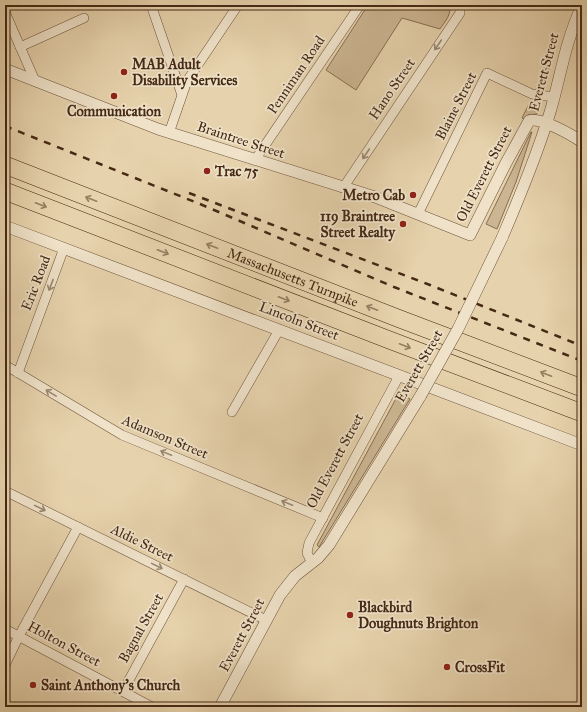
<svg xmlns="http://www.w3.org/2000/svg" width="587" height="712" font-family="'IM FELL Great Primer',serif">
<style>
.green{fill:#cbb592;stroke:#886f54}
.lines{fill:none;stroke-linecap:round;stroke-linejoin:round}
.minor-casing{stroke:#6d533b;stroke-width:10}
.tertiary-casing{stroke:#6d533b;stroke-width:12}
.motorway-casing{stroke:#452915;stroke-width:18}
.minor{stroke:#efe2c9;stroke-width:9}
.tertiary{stroke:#efe2c9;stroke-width:11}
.motorway{stroke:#e6d2ac;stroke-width:17}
.rail{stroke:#452915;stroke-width:2.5;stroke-dasharray:7 7;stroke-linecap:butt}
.tertiary-bridge-casing{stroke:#6d533b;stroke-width:12;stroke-linecap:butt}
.tertiary-bridge{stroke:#efe2c9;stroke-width:11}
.oneway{stroke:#9a866f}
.oneway2{stroke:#967e60}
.poi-dot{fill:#8f2418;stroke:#efe2c9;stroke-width:1.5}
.labels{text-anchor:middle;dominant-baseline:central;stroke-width:3.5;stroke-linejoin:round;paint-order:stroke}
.poi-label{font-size:14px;font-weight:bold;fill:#452915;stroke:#efe2c9;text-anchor:start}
.street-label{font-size:14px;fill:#452915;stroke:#efe2c9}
</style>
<rect width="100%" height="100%" fill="#e6d2ac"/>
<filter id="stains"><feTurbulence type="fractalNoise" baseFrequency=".005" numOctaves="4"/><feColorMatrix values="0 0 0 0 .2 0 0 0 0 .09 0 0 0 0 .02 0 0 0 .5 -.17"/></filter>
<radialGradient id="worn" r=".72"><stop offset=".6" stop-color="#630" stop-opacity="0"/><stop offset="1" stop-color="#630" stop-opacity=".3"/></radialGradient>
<!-- green -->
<g class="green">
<path d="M368,5H449C452,15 445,21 440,29L402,18L356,90L326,70Z"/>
<path d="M550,60L551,61L543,92H535Z"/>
<path d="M529,104L539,107L537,114L528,115L524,119L522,118Z"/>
<path d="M531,132H532L516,182L497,229L486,224Z"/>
<path d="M399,393L410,399L319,547L317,545Z"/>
</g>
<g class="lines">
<!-- minor casing -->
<g class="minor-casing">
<g id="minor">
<path d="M151,5L182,95"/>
<path d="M5,12L35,81"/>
<path d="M20,47L84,18"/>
<path d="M169,133L187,81L238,5"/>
<path d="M255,160L360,5"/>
<path d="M343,188L458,16L460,13V5"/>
<path d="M418,214L487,73L532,94L554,97"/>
<path d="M5,365L122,435L323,518"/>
<path d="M18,373L64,248"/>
<path d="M232,412L279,330"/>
<path d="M5,491L266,620"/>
<path d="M312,563L307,553L309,543L399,376"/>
<path d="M5,629L152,707"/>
<path d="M5,665L19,636L78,527"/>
<path d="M123,691L184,579"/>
</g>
</g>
<!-- tertiary casing -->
<g class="tertiary-casing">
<g id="tertiary">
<path d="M5,69L158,129L375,197L470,235L506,163L529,121C539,116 572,135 582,142"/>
<path d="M5,226L582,445"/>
<path d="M502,238C520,196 538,153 551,109C561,74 566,39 582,6"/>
<path d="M220,707L280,595L295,576L318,558L329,545L421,395"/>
</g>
</g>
<!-- motorway casing -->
<g class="motorway-casing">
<g id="motorway">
<path id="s1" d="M5,165L400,319L582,388"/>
<path d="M5,191L392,341L582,413"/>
</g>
</g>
<!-- minor -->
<use href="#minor" class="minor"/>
<!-- tertiary -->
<use href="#tertiary" class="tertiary"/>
<!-- motorway -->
<use href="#motorway" class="motorway"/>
<!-- rail -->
<g class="rail">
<path d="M5,126L200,204L394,287L582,361"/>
<path d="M189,193L430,285L582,346"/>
</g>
<!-- tertiary-bridge casing -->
<g class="tertiary-bridge-casing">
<path id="tertiary-bridge" d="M421,395L458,329L502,238"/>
</g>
<!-- tertiary-bridge -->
<use href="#tertiary-bridge" class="tertiary-bridge"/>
</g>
<!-- one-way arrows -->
<defs><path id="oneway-shaft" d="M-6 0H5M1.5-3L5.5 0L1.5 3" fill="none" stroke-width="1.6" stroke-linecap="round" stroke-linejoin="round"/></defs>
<g class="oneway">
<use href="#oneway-shaft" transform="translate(438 45) rotate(124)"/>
<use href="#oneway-shaft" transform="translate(366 154) rotate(124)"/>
<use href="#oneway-shaft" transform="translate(51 285) rotate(111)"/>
<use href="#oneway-shaft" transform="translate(51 393) rotate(-149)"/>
<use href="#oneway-shaft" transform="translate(166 453) rotate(-158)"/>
<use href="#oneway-shaft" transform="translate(287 503) rotate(-158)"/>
<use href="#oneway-shaft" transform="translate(40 508) rotate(26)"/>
<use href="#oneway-shaft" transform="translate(157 566) rotate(26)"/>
</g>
<g class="oneway2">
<use href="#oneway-shaft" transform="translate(91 199) rotate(-159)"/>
<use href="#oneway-shaft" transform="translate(41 205) rotate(21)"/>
<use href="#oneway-shaft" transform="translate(212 246) rotate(-159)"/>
<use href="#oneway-shaft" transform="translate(163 252) rotate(21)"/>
<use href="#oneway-shaft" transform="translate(284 299) rotate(21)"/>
<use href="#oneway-shaft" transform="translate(372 308) rotate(-159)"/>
<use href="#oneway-shaft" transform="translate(405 346) rotate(21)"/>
<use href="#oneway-shaft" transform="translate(546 374) rotate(-159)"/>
</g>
<!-- markers -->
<g class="poi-dot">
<circle cx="124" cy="72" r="4"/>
<circle cx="114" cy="96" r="4"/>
<circle cx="207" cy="171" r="4"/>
<circle cx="413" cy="195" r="4"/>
<circle cx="403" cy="224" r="4"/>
<circle cx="350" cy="615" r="4"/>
<circle cx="447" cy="667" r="4"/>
<circle cx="33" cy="685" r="4"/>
</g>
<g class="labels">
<!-- poi labels -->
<g class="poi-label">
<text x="132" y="64">MAB Adult<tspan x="132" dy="16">Disability Services</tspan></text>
<text x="114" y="111" text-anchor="middle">Communication</text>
<text x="215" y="171">Trac 75</text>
<text x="405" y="195" text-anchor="end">Metro Cab</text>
<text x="395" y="216" text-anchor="end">119 Braintree<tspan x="395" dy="16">Street Realty</tspan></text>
<text x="358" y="607">Blackbird<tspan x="358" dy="16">Doughnuts Brighton</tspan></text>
<text x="455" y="667">CrossFit</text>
<text x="41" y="685">Saint Anthony's Church</text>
</g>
<!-- street labels -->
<g class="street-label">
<text transform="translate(544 72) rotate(-75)">Everett Street</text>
<text transform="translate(296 75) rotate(-56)">Penniman Road</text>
<text transform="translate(392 89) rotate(-56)">Hano Street</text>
<text transform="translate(456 106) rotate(-63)">Blaine Street</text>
<text transform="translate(241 140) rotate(18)">Braintree Street</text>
<text transform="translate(484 174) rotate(-63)">Old Everett Street</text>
<text stroke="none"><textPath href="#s1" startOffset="309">Massachusetts Turnpike</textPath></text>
<text transform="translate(36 283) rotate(-69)">Eric Road</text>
<text transform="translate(299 321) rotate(21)">Lincoln Street</text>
<text transform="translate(419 366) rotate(-60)">Everett Street</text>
<text transform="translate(165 437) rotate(23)">Adamson Street</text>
<text transform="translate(335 461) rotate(-62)">Old Everett Street</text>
<text transform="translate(142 543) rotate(26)">Aldie Street</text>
<text transform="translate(141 628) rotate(-61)">Bagnal Street</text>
<text transform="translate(242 635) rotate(-62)">Everett Street</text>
<text transform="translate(64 644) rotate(28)">Holton Street</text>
</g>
</g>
<!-- margin -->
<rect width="587" height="712" fill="none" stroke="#e6d2ac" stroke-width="20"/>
<rect x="6" y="6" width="575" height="700" fill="none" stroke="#452915" stroke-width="2"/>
<rect x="10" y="10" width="567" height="692" fill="none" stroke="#452915"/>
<rect width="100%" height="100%" filter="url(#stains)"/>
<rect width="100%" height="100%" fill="url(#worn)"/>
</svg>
